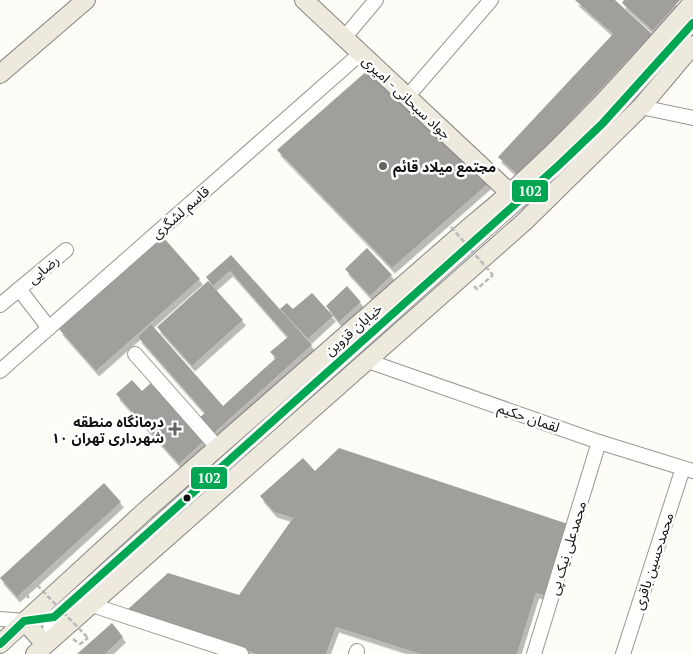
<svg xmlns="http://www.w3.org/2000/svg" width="693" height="654" font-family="'PT Serif','Noto Sans Arabic',serif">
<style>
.building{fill:#a19f9c;filter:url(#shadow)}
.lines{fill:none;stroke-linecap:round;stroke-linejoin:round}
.minor-casing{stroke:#979795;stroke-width:16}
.major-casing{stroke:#858482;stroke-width:20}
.path{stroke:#b9b9b8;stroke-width:2.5;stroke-dasharray:5 2.5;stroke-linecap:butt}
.minor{stroke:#fffffe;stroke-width:14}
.major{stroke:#ede9dc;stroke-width:18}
.path-bridge{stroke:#b9b9b8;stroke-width:2.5;stroke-dasharray:5 2.5;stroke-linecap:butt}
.bus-1-casing{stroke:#fff;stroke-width:11}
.bus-1{stroke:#00a651;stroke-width:8}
.poi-dot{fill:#646362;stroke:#fff;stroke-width:2}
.bus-dot{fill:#111;stroke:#fff;stroke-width:2}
.labels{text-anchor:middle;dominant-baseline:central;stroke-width:5;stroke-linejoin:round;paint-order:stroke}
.street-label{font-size:14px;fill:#111;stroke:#fff}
.poi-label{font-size:14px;font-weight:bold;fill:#111;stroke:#fff;text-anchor:start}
.line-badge{stroke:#fff;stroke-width:2}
.badge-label{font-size:14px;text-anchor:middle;font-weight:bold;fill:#fff}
</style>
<defs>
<filter id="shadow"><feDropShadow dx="3" dy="5.5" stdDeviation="0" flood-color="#0004"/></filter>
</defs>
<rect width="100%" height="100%" fill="#fdfcf7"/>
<!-- building -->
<g class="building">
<path d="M575,0H615L652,34L519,176L498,157L613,34Z"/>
<path d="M624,0H680L653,31L622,3Z"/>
<path d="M369,69L490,182L392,268L277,150Z"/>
<path d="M163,237L200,279L96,371L59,329Z"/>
<path d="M367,248L392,275L370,296L345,269Z"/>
<path d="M231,255L312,345L213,434L199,418L205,413L138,337L151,324L223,406L276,358L270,352L288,337L230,271L213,286L206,277Z"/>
<path d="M208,281L243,320L192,366L157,327Z"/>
<path d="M347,286L361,302L339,322L326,306Z"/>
<path d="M312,293L333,316L308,339L280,309L287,303L293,309Z"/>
<path d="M132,380L142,391L153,381L205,440L179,464L116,394Z"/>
<path d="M339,448L568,524L546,596L536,593L517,654H420L336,627L326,654H257L127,610L168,573L239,595L293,518L274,512L260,496L303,458L315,471Z"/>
<path d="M104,483L121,502L17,597L0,578Z"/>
<path d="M112,623L123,637L105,654H77Z"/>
</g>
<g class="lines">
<!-- minor casing -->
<g class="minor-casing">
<g id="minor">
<path d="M344,38L376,0"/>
<path d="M407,97L491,0"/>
<path d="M641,107L693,118"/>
<path d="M19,289L49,328"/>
<path d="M0,305L66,250"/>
<path d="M135,354L218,448"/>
<path d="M365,360L599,442L693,471"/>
<path d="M0,371L361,53"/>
<path d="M92,605L241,654"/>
<path d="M0,619L24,621L54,617"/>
<path d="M45,644L54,617L559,165L602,124L693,23"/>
<path d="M356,654L357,651"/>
<path d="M534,654L599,442"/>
<path d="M623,654L683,468"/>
</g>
</g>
<!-- major casing -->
<g class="major-casing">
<g id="major">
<path d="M304,0L511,194"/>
<path d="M0,74L86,0"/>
<path d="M24,621L45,644"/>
<path d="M0,644L145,511L473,224C555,158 624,81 693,2"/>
<path d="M35,654L524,222L641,107L693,45"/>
</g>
</g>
<!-- path -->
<g class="path">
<path d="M474,286L477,289L493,275"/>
<path d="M29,598L26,594L37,585"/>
<path d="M73,639L80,644L88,638"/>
</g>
<!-- minor -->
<use href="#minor" class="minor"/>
<!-- major -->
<use href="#major" class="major"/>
<!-- path-bridge -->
<g class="path-bridge">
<path d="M451,227L493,275"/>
<path d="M37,585L88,638"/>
</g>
<!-- bus-1 casing -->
<g class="bus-1-casing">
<path id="bus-1" d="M0,644L24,621L54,617L559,165L602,124L693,23"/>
</g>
<!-- bus-1 -->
<use href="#bus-1" class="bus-1"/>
</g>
<!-- markers -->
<g class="poi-dot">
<circle cx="383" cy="166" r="5"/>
<path d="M172.5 421.5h5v5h5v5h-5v5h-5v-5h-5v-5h5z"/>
</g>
<circle class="bus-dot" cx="187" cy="498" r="4.5"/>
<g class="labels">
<!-- street labels -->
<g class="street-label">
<text transform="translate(407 97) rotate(43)">جواد سبحانی - امیری</text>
<text transform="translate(180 212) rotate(-41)">قاسم لشگری</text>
<text transform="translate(43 269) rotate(-40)">رضایی</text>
<text transform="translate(353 329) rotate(-41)">خیابان قزوین</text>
<text transform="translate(529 417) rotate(19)">لقمان حکیم</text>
<text transform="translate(567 548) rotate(-73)">محمدعلی نیک پی</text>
<text transform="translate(653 561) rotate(-72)">محمدحسین باقری</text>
</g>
<!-- poi labels -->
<g class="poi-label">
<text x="393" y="166">مجتمع میلاد قائم</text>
<text x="164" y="421" text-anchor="end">درمانگاه منطقه<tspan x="164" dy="16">۱۰ شهرداری تهران</tspan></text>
</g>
</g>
<g class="line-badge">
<rect x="511" y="179" width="38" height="24" rx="5" fill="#00a651"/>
<rect x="190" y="466" width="38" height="24" rx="5" fill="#00a651"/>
</g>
<g class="badge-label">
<text x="530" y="196">102</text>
<text x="209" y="483">102</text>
</g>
</svg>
